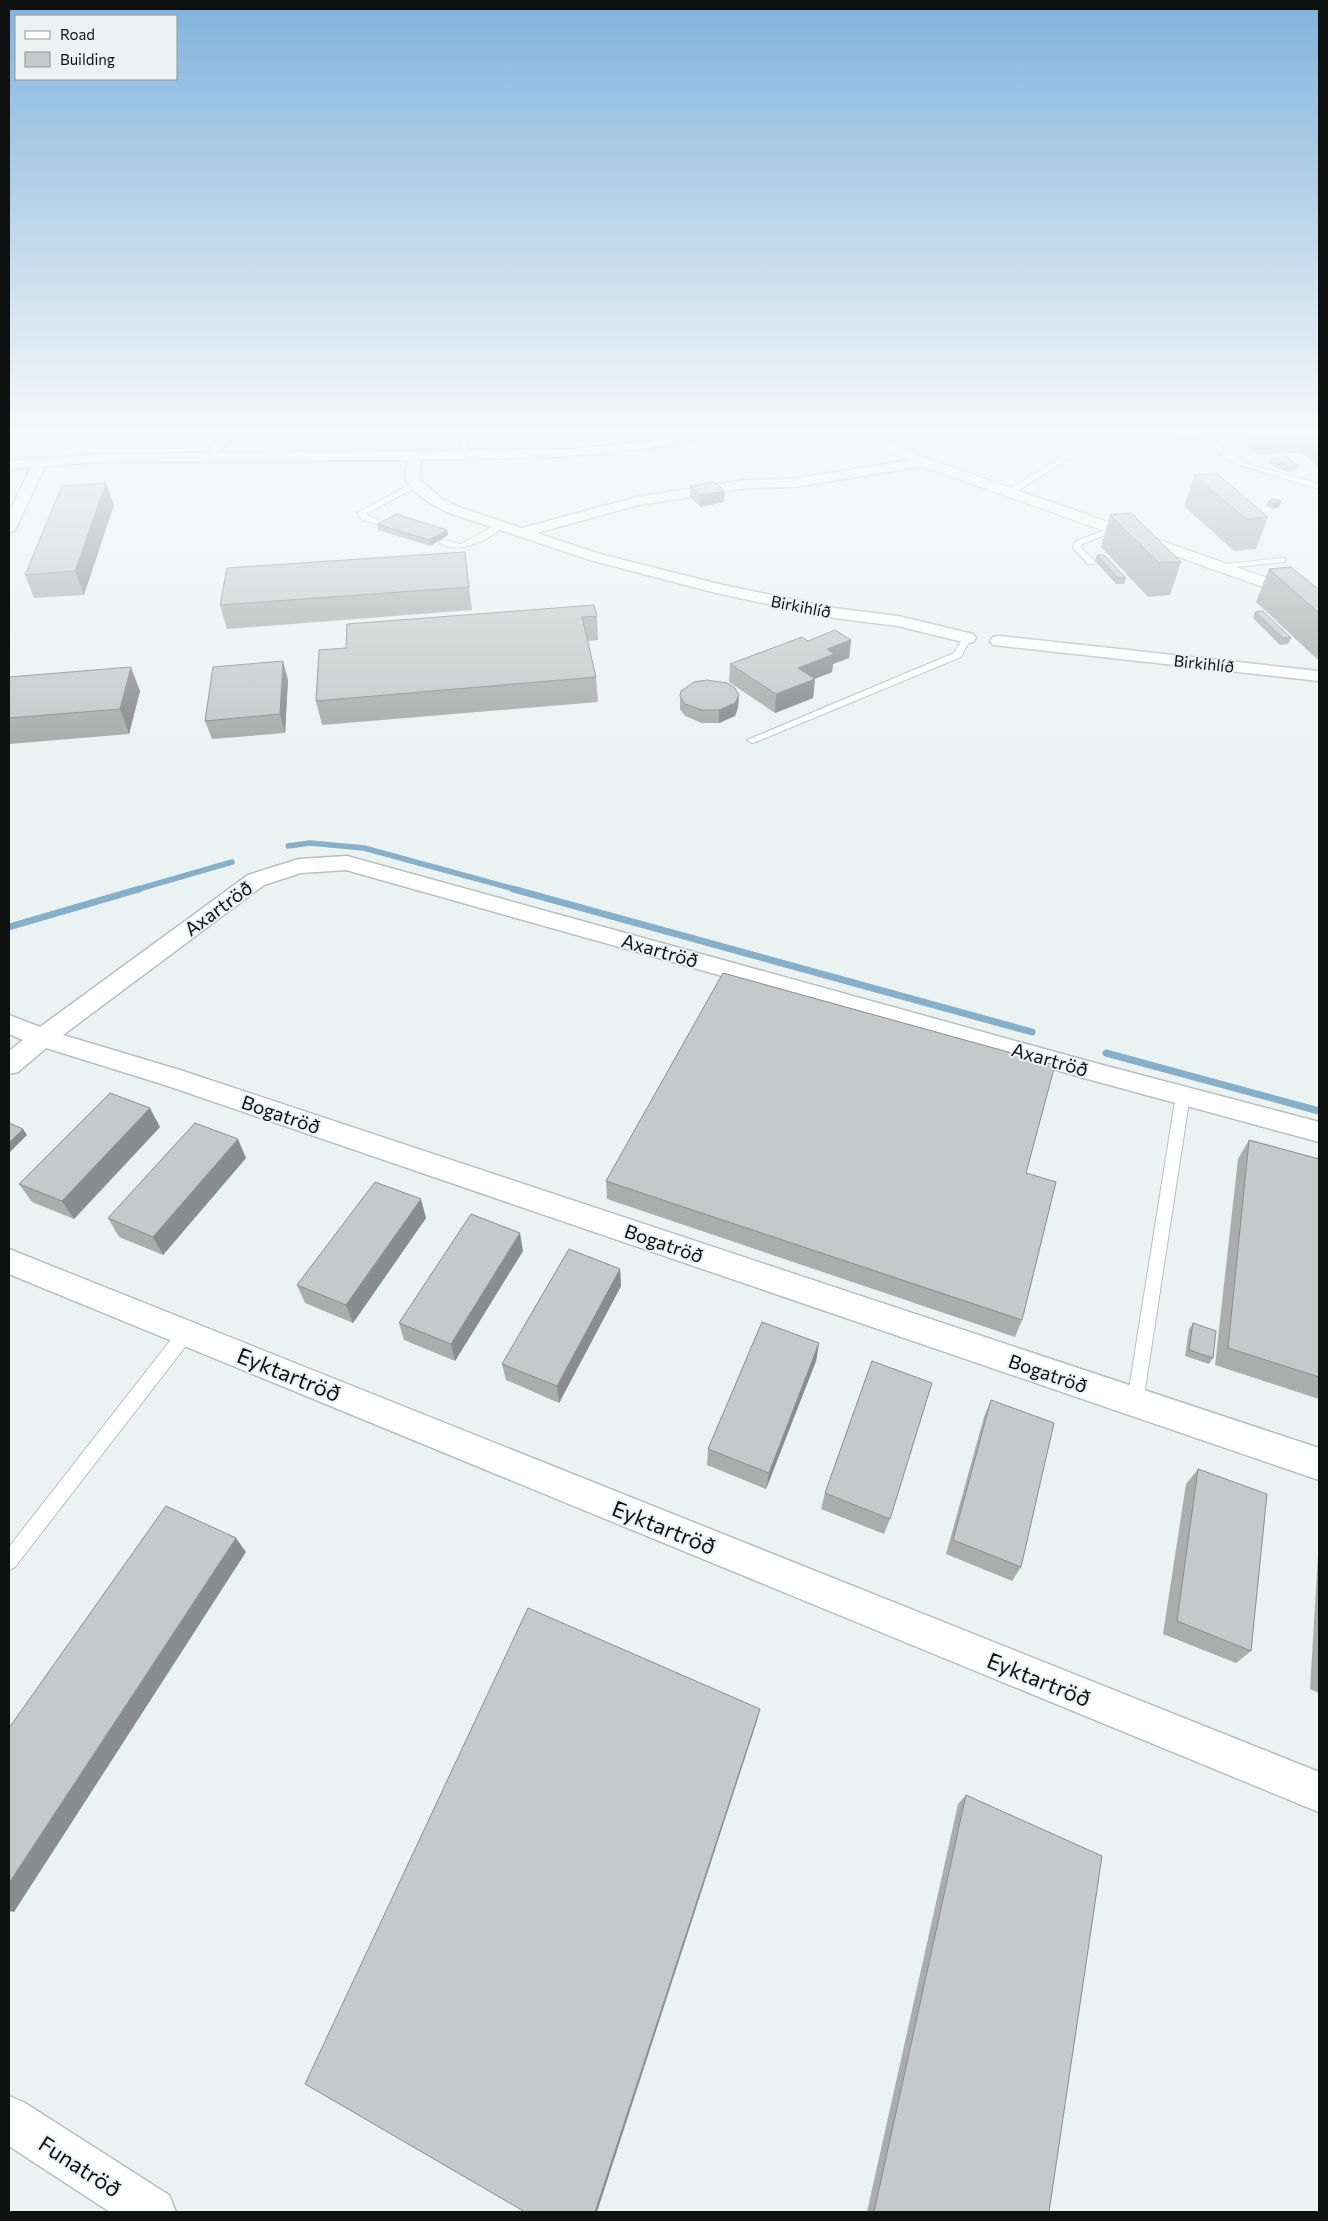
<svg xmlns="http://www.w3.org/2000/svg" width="1328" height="2221" font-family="Commissioner,sans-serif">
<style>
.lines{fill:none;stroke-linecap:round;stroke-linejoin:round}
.stream-far1{stroke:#86afc9;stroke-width:5.5}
.stream{stroke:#86afc9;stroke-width:7}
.lane-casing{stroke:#b9bfc0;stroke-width:2}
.street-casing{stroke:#b9bfc0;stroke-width:3}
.secondary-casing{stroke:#b9bfc0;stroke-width:2}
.path{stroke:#929797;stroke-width:2;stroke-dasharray:3 1;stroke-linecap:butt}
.lane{fill:#fff;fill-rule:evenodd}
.street{fill:#fff;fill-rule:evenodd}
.secondary{fill:#fff;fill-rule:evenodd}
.wall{fill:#a9aead}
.shaded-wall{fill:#898d8d}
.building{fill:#c4cac9;stroke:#898d8d}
.labels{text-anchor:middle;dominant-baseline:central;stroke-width:4;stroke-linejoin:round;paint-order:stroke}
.far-street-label{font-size:16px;fill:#0f1111;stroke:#ebf2f2}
.street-label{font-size:19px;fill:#0f1111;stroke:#ebf2f2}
.near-street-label{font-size:22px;fill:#0f1111;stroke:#ebf2f2}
</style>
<rect width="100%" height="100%" fill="#ebf2f2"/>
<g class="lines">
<!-- stream-far1 -->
<g class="stream-far1">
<path d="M288,846L310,843L364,848L518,890"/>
<path d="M135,890L232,862"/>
</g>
<!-- stream -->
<g class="stream">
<path d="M513,889L1032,1032"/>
<path d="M9,927L139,889"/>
<path d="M1106,1053L1319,1111"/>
</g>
<!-- lane casing -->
<g class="lane-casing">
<g id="lane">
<path d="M456,433H462L471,457L465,456Z"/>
<path d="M608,433H620L595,440L591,446L593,452L587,453L585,446L590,438Z"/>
<path d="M669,433H678L687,439L682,440Z"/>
<path d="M1241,433H1264L1233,439L1220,447L1229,454L1254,466L1309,481L1319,485V489L1236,464L1224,457L1213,447L1222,438Z"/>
<path d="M1060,458L1067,460L1012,494L1005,492Z"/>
<path d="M413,483L420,485L366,514L378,520V524L362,520L357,513Z"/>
<path d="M497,524L504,526C489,540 458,556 439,542L443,540L461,544Z"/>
<path d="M1112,528L1119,530L1082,544L1081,548L1094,560V564H1088L1073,548L1076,541Z"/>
<path d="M1282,558H1285V562L1217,569L1213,567L1217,565Z"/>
<path d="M967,635L971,638L961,657L756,742L752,743L747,740L954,653L964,636Z"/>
<path d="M1183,1090L1188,1091L1190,1095L1143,1402L1141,1407L1135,1410L1129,1407L1127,1402L1176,1095L1178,1091Z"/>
<path d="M186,1326L192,1328L194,1333L192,1338L15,1567L9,1570V1547L180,1328Z"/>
</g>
</g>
<!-- street casing -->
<g class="street-casing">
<g id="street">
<path d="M219,433H232L220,453L572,449L646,442L688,433H713L712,436C616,459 519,459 421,459L419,479L442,499L462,508L522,528L637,497L747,480L793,479L924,458L929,459L931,462L924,466L793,487L747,488L638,505L537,533L600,554L723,585L834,608L898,616L973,634L976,638L973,642L967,643L898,626L834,618L716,593L590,560L452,514C433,506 417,497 405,479L408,460L102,462L45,466L16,528L14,531L9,532V513L31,467L9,469V461L102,454L207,453Z"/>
<path d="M999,636L1319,671V681L993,645L990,641L993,637Z"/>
<path d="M347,856L1095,1063L1319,1122V1142L1095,1081L346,870L301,873L264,885L63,1035L183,1071L1319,1448V1480L165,1085L46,1048L18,1072L9,1074V1051L23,1040L9,1034V1015L40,1027L248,875L299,859Z"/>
<path d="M9,1249L1319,1772V1812L9,1274Z"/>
<path d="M9,2096L25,2103L169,2195L176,2212H110L9,2146Z"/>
</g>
</g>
<!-- secondary casing -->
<g class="secondary-casing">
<path id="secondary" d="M862,433H878L896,445L923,457L1319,596V607L913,463L886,451Z"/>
</g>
<!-- path -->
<path class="path" d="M1144,433L1193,440L1203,437"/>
<!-- lane -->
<use href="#lane" class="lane"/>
<!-- street -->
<use href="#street" class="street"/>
<!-- secondary -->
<use href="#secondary" class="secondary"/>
</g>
<!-- wall -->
<g class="wall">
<path d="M532,433H572L533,436Z"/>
<path d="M1252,433H1319V467L1300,452L1259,455L1247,447Z"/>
<path d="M1271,458L1298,466L1296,471L1287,472L1269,464Z"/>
<path d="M1194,475L1268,517L1256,549L1234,551L1184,506Z"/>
<path d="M690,486L724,502L700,507L690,497Z"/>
<path d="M1268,501H1281L1279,507L1272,509L1266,506Z"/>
<path d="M114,505L84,595L34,598L25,575Z"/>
<path d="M1110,515L1181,562L1170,595L1148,597L1101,547Z"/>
<path d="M377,524L447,530L448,535L430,546L378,530Z"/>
<path d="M465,552L472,610L227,629L220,605Z"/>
<path d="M1097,555L1126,578L1124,584H1116L1095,561Z"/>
<path d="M1269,569L1319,590V659H1317L1256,602Z"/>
<path d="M1255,612L1291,638L1288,644L1280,645L1253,618Z"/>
<path d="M597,616L598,640L587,641L596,677L598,702L322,725L316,701L346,648L347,624Z"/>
<path d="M851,640L849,658L833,664L832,672L815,679L813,698L775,713L729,682L730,664L808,641Z"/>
<path d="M9,677L140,691L129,734L9,744Z"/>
<path d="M288,680L285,733L212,739L205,721Z"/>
<path d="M739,695L738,707L735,716L719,723H702L685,716L680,709V696Z"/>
<path d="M160,1127L74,1219L32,1202L19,1184Z"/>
<path d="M1249,1140L1319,1159V1399L1215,1365L1238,1159Z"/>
<path d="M246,1158L163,1255L119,1237L108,1218Z"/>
<path d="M1026,1173L1022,1320L1015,1337L607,1199L606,1181Z"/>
<path d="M426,1218L353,1323L305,1303L297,1285Z"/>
<path d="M523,1251L455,1361L404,1340L399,1323Z"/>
<path d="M620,1269L621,1286L559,1403L506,1380L502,1364Z"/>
<path d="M1193,1323L1213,1358L1209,1364L1185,1356L1189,1329Z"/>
<path d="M819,1343L816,1361L766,1489L707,1465L708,1449Z"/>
<path d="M991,1400L1021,1567L1012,1581L946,1554L984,1417Z"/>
<path d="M1198,1469L1251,1651L1236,1663L1163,1634L1186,1484Z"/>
<path d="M825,1493L890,1519L884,1534L821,1509Z"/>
<path d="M1319,1539V1693L1310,1689Z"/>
<path d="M966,1795L1049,2212H867L958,1804Z"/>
</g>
<!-- shaded-wall -->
<g class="shaded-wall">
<path d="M106,483L114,505L84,595L75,571Z"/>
<path d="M725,491L724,502L700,507V495Z"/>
<path d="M1281,501L1279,507L1272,509L1274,503Z"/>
<path d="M447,530L448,535L430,546L429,540Z"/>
<path d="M851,640L849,658L833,664L832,672L796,686L798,668L827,649Z"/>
<path d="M283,661L288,680L285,733L280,714Z"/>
<path d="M131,667L140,691L129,734L120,709Z"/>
<path d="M815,679L813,698L775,713L776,694Z"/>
<path d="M739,695L738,707L735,716L719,723V710Z"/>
<path d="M150,1108L160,1127L74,1219L62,1201Z"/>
<path d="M23,1129L27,1135L9,1153V1143Z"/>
<path d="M238,1139L246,1158L163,1255L153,1237Z"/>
<path d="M421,1199L426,1218L353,1323L346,1305Z"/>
<path d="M520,1233L523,1251L455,1361L451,1344Z"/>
<path d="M620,1269L621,1286L559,1403L557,1386Z"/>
<path d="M819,1343L816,1361L766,1489L769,1473Z"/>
<path d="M236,1538L246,1552L14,1912L9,1911V1883Z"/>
<path d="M760,1709L757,1721L597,2212H595Z"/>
</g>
<!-- building -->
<g class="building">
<path d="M1286,457L1298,466H1289L1271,458Z"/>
<path d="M1216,473L1268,517L1246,519L1194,475Z"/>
<path d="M714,482L725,491L700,495L690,486Z"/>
<path d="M106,483L75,571L25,575L62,486Z"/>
<path d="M1275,499L1281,501L1274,503L1268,501Z"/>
<path d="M1131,513L1181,562L1159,563L1110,515Z"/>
<path d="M396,514L447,530L429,540L377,524Z"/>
<path d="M465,552L469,587L220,605L227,568Z"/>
<path d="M1097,555H1104L1126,578H1118Z"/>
<path d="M1291,567L1319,590V613L1269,569Z"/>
<path d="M594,605L597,616L582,617L596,677L316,701L319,650L346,648L347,624Z"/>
<path d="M1263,611L1291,638H1283L1255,612Z"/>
<path d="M835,630L851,640L827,649L834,654L798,668L815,679L776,694L730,664L802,637L808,641Z"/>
<path d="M283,661L280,714L205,721L213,667Z"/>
<path d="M131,667L120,709L9,718V677Z"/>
<path d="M707,680L727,683L734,687L739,695L735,703L719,710H702L685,704L680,696L681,691L694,682Z"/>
<path d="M723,973L1055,1065L1026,1173L1056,1182L1022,1320L606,1181Z"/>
<path d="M110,1093L150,1108L62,1201L19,1184Z"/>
<path d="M9,1123L23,1129L9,1143Z"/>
<path d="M195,1123L238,1139L153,1237L108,1218Z"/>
<path d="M1249,1140L1319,1159V1377L1228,1348Z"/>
<path d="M375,1182L421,1199L346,1305L297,1285Z"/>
<path d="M471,1214L520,1233L451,1344L399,1323Z"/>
<path d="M569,1249L620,1269L557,1386L502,1364Z"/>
<path d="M762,1322L819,1343L769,1473L708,1449Z"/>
<path d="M1193,1323L1216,1331L1213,1358L1189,1350Z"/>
<path d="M872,1361L932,1383L890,1519L825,1493Z"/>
<path d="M991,1400L1054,1423L1021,1567L953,1540Z"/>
<path d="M1198,1469L1267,1494L1251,1651L1177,1621Z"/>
<path d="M166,1506L236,1538L9,1883V1728Z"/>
<path d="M528,1608L760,1709L595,2212H525L305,2084Z"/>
<path d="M966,1795L1102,1856L1049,2212H874Z"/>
</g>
<!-- sky -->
<linearGradient id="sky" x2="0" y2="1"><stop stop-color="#81b2dc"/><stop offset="0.58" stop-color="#f6f9f9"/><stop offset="1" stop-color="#f6f9f9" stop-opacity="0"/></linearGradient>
<rect width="1328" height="744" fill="url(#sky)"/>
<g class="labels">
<!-- far-street labels -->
<g class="far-street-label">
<text transform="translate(801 606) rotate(11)">Birkihlíð</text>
<text transform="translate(1204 663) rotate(6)">Birkihlíð</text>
</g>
<!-- street labels -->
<g class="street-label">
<text transform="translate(218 908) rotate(-36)">Axartröð</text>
<text transform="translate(660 950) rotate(16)">Axartröð</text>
<text transform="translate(1050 1059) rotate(16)">Axartröð</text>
<text transform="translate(281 1114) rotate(19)">Bogatröð</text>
<text transform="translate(664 1243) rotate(19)">Bogatröð</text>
<text transform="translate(1048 1373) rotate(19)">Bogatröð</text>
</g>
<!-- near-street labels -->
<g class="near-street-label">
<text transform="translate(289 1374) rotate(22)">Eyktartröð</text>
<text transform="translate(664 1527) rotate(22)">Eyktartröð</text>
<text transform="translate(1039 1679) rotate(22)">Eyktartröð</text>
<text transform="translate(80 2166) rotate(33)">Funatröð</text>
</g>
</g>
<!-- border -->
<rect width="1328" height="2221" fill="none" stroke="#0f1111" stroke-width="20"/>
<!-- legend -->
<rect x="15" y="15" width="162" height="65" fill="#ebf2f2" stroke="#939898"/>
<rect x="25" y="31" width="25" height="8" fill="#ffffff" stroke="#939898"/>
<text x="60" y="40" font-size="15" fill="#0f1111">Road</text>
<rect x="25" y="52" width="25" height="15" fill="#c4cac9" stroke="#939898"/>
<text x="60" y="65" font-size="15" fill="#0f1111">Building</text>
</svg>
